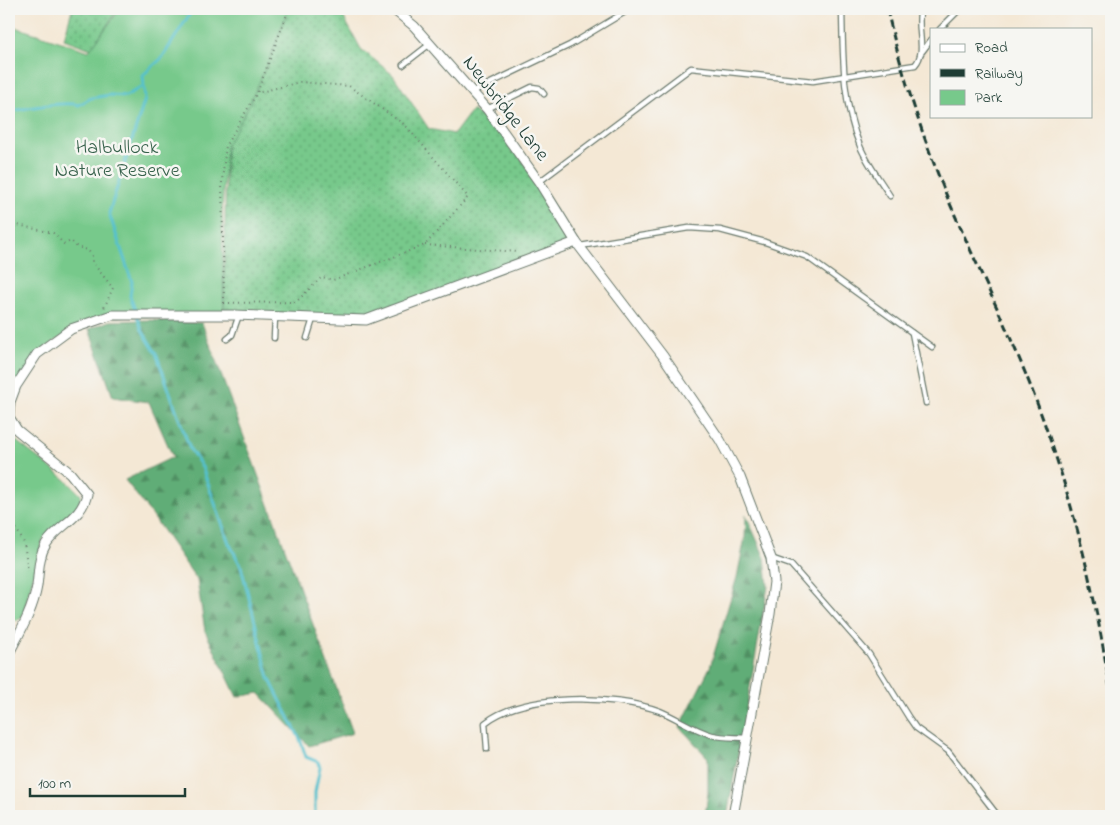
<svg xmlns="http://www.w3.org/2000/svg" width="1120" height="825" font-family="'Indie Flower',sans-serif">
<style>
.grass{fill:url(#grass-dots);stroke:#4b8360}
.forest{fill:url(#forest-firs);stroke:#407556}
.green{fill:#77c98b;stroke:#4b8360}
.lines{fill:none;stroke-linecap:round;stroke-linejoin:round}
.stream{stroke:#55c1cf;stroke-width:3}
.service-casing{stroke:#6a796c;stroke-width:7}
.minor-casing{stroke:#6a796c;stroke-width:11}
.path{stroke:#6a796c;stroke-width:2;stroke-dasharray:1 4;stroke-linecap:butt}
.service{stroke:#fff;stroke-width:4.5}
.minor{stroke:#fff;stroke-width:9}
.rail{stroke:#1f3d34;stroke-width:3;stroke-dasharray:8 4;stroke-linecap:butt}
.labels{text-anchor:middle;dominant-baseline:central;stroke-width:5;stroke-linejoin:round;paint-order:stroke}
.street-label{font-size:20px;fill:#1f3d34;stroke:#f6f6f2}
.park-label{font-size:20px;fill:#35604a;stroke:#f6f6f2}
</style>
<defs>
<pattern id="grass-dots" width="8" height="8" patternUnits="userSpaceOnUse" patternTransform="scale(1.25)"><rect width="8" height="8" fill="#77c98b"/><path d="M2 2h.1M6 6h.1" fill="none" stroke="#61a472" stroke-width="1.8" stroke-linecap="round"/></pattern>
<pattern id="forest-firs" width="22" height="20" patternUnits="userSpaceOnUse" patternTransform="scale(1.25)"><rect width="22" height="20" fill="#61ad77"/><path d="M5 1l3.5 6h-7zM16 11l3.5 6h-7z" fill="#4f8e62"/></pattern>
</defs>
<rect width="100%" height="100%" fill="#f6f6f2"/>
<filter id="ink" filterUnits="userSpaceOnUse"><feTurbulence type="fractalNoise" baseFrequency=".02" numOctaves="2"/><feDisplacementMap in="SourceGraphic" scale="10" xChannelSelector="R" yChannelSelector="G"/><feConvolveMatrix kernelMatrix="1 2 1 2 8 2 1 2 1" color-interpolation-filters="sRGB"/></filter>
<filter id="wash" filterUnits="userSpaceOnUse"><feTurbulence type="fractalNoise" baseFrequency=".0096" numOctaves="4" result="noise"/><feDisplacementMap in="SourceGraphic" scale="20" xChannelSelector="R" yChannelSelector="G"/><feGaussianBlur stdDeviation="1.12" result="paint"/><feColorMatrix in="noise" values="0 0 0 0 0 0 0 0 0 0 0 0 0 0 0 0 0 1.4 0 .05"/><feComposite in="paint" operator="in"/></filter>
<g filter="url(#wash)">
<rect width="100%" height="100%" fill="#f4e8d5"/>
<!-- grass -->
<g class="grass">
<path d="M72,9H118L91,49L64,39Z"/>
<path d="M288,9H339L361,49L393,75L429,129L454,134L472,110L504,133L576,242L366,320L224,312L226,145L271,56Z"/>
</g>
<!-- forest -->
<g class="forest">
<path d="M149,320L202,323L353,733L309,746L259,693L237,697L205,631L197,580L152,515L125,480L173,457L149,402L113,397L89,329L109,321Z"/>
<path d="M746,515L765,558L768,586L727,816H705L708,793V758L680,727L710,667L737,577L745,538Z"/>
</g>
<!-- green -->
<g class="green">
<path d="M120,9H288L271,56L244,115L226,145L222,212L224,315L103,317L58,339L37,354L9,408V25L89,51Z"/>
<path d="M15,440L66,480L81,495L79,505L43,539L22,618L12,622L9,620V447Z"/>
</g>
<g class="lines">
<!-- stream -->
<g class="stream">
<path d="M193,9L162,58L143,75L145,99L109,213L132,282L130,296L142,330L156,353L190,449L202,467L229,543L241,566L269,678L300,739L306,757L318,762L320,767L315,792V816"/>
<path d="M9,112C24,108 65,101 79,105L91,98L110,95L126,96L143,86"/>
</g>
</g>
</g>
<g filter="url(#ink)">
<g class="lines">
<!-- service casing -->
<g class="service-casing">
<g id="service">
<path d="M842,9C843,54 842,103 860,146C867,163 880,180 890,196"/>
<path d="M940,29L960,9"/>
<path d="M921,53L931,40"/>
<path d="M403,65L430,44"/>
<path d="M472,92L570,45L630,9"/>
<path d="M487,109L532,87L539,88L544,94"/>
<path d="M539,182L691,68L813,81L915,65C928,51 915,26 921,9"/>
<path d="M580,246L689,228L720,230L765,242L807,257L932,347"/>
<path d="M912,333L926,403"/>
<path d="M274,338L275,317"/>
<path d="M307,338L313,319"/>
<path d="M227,339L232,335L239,315"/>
<path d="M771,558L791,565L869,654L909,718L916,728L948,751L998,816"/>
<path d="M487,749L485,723C524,692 616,695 660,711C677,718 694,730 712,735C723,738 736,737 747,738"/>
</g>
</g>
<!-- minor casing -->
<g class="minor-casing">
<g id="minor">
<path d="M393,9L414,26L487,109L539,182L576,242L663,356L720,440L740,477L771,558L774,582L770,614L733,816"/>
<path d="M9,653C20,632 33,610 37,586C39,572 38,557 46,544C59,524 81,520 87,494L70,473L17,430L9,417L10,402L16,386L37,354L71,329L112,315H235L366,320L576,242"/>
</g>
</g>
<!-- path -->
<g class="path">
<path d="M9,223L53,233L64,244L71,241L77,247L88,250L92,256V262L113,288L104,308"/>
<path d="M425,245L519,252"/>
<path d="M224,303L296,302L322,277L333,280L425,245L468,197L405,125L349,86L300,82L257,93"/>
<path d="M224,303L222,181L226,145L257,93L289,9"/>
<path d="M9,515L24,543L28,571"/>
</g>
<!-- service -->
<use href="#service" class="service"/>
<!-- minor -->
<use href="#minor" class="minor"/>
<!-- rail -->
<path class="rail" d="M887,9C900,68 919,125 941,182C971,256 1009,328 1037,403C1073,499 1096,595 1111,696"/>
</g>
</g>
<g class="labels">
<!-- street labels -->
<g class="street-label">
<text transform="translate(505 109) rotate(52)">Newbridge Lane</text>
</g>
<!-- park labels -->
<g class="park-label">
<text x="117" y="148">Halbullock<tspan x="117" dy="23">Nature Reserve</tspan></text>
</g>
</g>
<!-- margin -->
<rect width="1120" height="825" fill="none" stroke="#f6f6f2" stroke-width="30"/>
<!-- legend -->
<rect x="930" y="28" width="162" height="90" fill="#f6f6f2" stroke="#a0aca6"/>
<rect x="940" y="44" width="25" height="8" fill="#ffffff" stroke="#a0aca6"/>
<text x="975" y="52" font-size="15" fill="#1f3d34">Road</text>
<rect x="940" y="69" width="25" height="8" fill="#1f3d34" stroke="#a0aca6"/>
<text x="975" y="78" font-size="15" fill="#1f3d34">Railway</text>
<rect x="940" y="90" width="25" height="15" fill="#77c98b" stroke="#a0aca6"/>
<text x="975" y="102" font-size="15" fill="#1f3d34">Park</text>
<!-- scale -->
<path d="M30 788v8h155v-8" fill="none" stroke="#1f3d34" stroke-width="2.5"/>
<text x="38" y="788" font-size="15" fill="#1f3d34" stroke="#f6f6f2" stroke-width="4" paint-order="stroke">100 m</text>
</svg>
